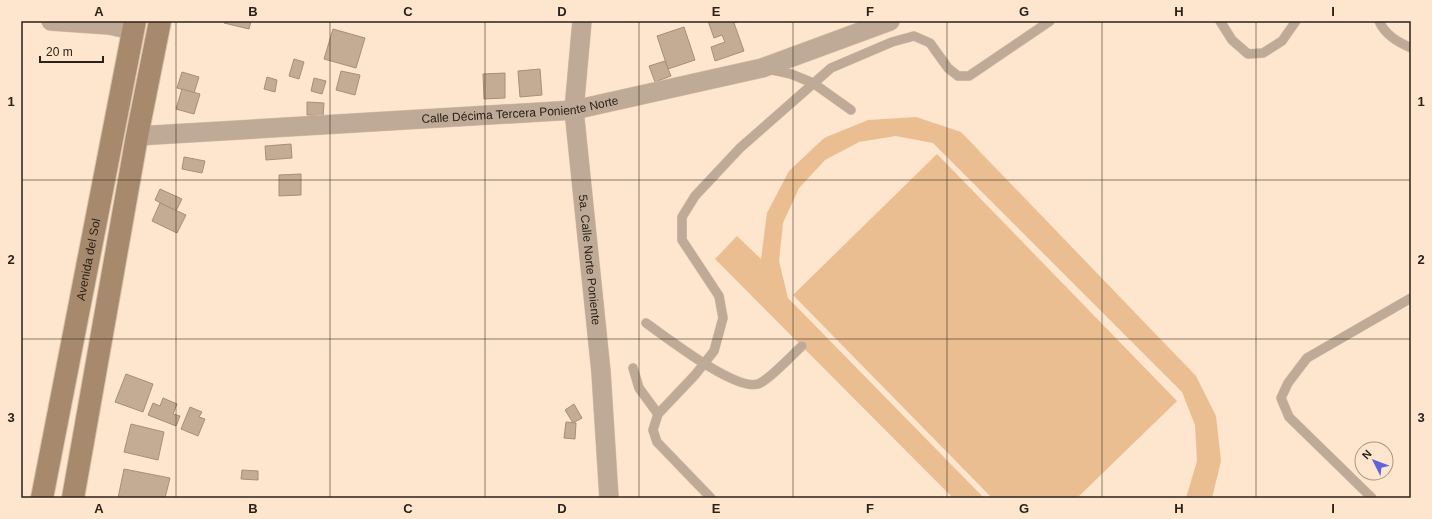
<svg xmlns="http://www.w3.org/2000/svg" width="1432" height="519" font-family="Helvetica,sans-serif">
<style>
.green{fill:#eabe91}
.building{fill:#c3ab94;stroke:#a68f79}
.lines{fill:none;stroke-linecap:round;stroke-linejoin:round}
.lane-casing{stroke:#d8c2ac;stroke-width:10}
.street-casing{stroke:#d8c2ac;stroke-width:20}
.secondary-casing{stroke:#d8c2ac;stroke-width:24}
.lane{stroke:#beaa96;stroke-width:9}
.street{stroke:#beaa96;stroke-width:19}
.secondary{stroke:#a78a6d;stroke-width:22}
.grid{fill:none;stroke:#2a2118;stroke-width:1;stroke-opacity:0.55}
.labels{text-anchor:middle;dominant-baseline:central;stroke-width:4;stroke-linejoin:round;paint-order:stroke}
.street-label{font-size:12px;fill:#2a2118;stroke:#fee5cd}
.neatline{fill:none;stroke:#2a2118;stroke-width:1.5}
.grid-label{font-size:13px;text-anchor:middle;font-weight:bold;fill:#2a2118}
</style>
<rect width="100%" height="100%" fill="#fee5cd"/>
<!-- green -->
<g class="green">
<path d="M916,117L961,132L1196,376L1216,416L1221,461L1212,498H1186L1197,461L1195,425L1182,392L933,143L896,136L859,142L825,160L799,188L783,223L779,261L788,298L984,498H953L715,259L737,236L761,259L767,213L789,171L824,138L868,120Z"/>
<path d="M937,154L1177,401L1077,498H992L793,295Z"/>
</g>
<!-- building -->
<g class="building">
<path d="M224,21H251L249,29L224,23Z"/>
<path d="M708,21H740L734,23L744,51L715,61L711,47L725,42L722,35L714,38Z"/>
<path d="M684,27L695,60L668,69L657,36Z"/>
<path d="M333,29L365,38L356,68L324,59Z"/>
<path d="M294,59L304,62L299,79L289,76Z"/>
<path d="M665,61L671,76L655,82L649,66Z"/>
<path d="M540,69L542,95L520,97L518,71Z"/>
<path d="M341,71L360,75L355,95L336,90Z"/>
<path d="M182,72L199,77L194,93L177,88Z"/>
<path d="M505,73V98L484,99L483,74Z"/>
<path d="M267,77L277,80L275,92L264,89Z"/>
<path d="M314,78L326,81L322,94L311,91Z"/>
<path d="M182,89L200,94L194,114L176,109Z"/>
<path d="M307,102L324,103L323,116L307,115Z"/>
<path d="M291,144L292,158L266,160L265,146Z"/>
<path d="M184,157L205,161L202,173L182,169Z"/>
<path d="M301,174V195L279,196V175Z"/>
<path d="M160,189L182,199L176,211L155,200Z"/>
<path d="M160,203L186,215L177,233L152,221Z"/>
<path d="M126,374L153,384L143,412L115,402Z"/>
<path d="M163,398L177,404L173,414L180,416L176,426L148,415L153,403L160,406Z"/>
<path d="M574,404L582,418L573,423L565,410Z"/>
<path d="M190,407L202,412L199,417L205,419L198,436L181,429Z"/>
<path d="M566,422L576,423L575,439L564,438Z"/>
<path d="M131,424L164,432L158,460L124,452Z"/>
<path d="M124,469L170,478L165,498H118Z"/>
<path d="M242,470L258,471V480L241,479Z"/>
</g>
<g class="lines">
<!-- lane casing -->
<g class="lane-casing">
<g id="lane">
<path d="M1220,21L1232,40L1248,54L1263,53L1282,41L1296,21"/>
<path d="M1379,21C1385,35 1398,42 1411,48"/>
<path d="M768,69L791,74L813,83L851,110"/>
<path d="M646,323C666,337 735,391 758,384C768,381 792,355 802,346"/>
<path d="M633,368L639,388L658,414"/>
<path d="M711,498L657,442L653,430L658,414L695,375L714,351L723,318L719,296L682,240V217L695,196L740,148L831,68L892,42L914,36L930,43L948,68L958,76H969L1050,21"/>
<path d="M1372,498L1289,417L1281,398L1288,383L1307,358L1411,298"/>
</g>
</g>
<!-- street casing -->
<g class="street-casing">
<g id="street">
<path d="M51,21L109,25L132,30"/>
<path id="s1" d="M582,21L574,110L601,372L609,498"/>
<path id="s2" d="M137,136L574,110L762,68L890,21"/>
</g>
</g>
<!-- secondary casing -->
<g class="secondary-casing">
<g id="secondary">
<path id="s3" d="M42,498L135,21"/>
<path d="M73,498L137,136L160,21"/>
</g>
</g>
<!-- lane -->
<use href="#lane" class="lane"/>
<!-- street -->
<use href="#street" class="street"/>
<!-- secondary -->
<use href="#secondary" class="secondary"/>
</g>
<!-- grid -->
<path class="grid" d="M176,21V498M330,21V498M485,21V498M639,21V498M793,21V498M947,21V498M1102,21V498M1256,21V498M21,180H1411M21,339H1411"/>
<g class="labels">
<!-- street labels -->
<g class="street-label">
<text stroke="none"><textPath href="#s2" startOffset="384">Calle Décima Tercera Poniente Norte</textPath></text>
<text stroke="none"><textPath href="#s3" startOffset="243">Avenida del Sol</textPath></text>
<text stroke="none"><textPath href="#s1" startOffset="240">5a. Calle Norte Poniente</textPath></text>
</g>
</g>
<!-- border -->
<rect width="1432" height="519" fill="none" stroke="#fee5cd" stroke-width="44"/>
<!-- north arrow -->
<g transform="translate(1374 461) rotate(312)"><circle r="19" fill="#fee5cd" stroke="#a99785"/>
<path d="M0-3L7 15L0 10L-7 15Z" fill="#5d64dc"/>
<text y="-6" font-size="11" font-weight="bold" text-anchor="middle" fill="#2a2118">N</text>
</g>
<!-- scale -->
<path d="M40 56v6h63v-6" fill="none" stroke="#2a2118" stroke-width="2"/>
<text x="46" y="56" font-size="12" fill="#2a2118" stroke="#fee5cd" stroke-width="3" paint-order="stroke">20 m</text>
<rect x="22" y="22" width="1388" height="475" class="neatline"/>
<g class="grid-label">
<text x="99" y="16">A</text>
<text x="253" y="16">B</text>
<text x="408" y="16">C</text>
<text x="562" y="16">D</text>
<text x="716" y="16">E</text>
<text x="870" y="16">F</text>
<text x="1024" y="16">G</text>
<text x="1179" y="16">H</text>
<text x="1333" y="16">I</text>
<text x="11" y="106">1</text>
<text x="1421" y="106">1</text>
<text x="11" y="264">2</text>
<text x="1421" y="264">2</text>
<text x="11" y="422">3</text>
<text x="1421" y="422">3</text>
<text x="99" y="513">A</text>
<text x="253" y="513">B</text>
<text x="408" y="513">C</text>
<text x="562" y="513">D</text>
<text x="716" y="513">E</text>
<text x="870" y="513">F</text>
<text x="1024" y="513">G</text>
<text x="1179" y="513">H</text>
<text x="1333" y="513">I</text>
</g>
</svg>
